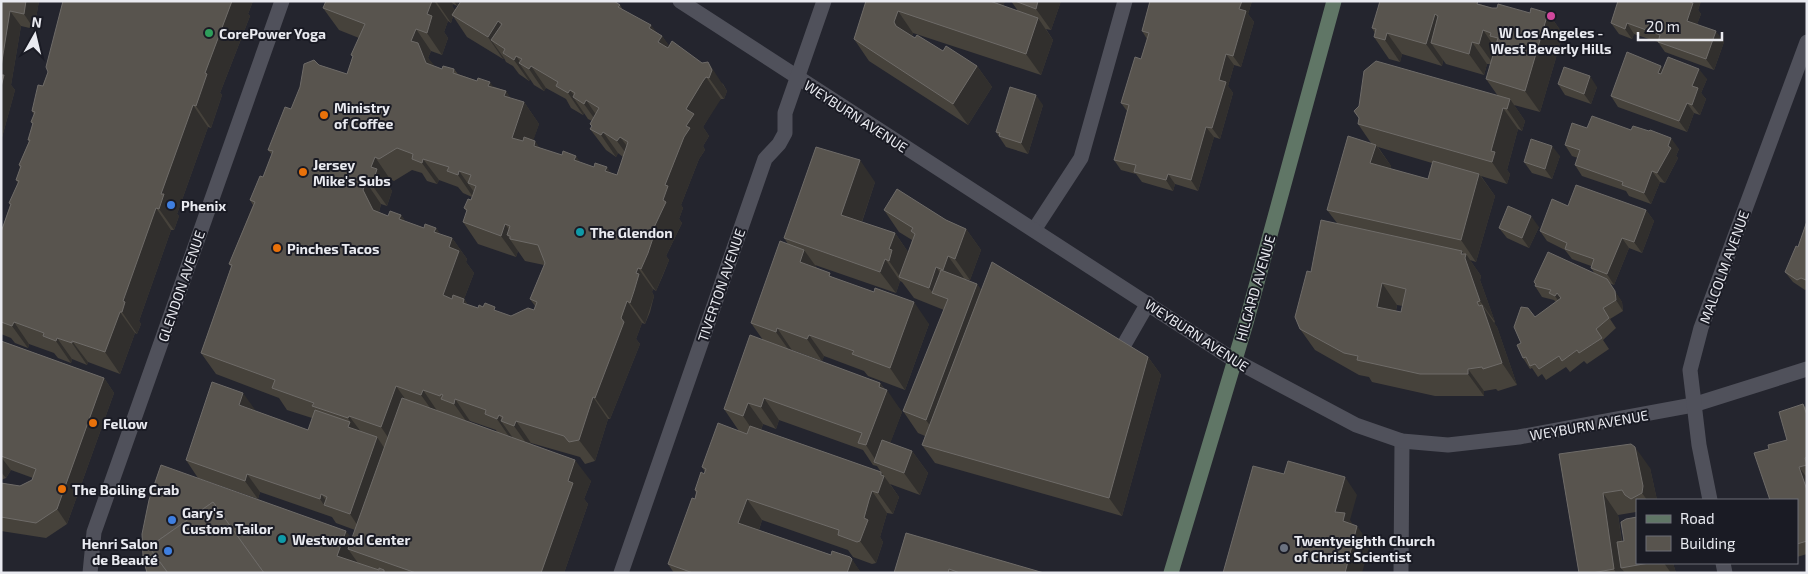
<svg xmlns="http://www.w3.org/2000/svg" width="1808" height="574" font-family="'Exo 2',sans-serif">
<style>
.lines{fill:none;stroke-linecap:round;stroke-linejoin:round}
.lane{stroke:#50515b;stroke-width:15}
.street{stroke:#50515b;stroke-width:15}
.secondary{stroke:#607666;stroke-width:15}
.wall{fill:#46423b;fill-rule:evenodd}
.shaded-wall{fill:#312f2d}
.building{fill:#58544e;stroke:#6e6b68;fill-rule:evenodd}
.hotel-dot{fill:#d1479c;stroke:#1a1b24;stroke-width:2}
.leisure-dot{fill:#2e9e5b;stroke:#1a1b24;stroke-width:2}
.food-dot{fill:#e8710a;stroke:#1a1b24;stroke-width:2}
.shop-dot{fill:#3f7fe0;stroke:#1a1b24;stroke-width:2}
.culture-dot{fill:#0f9aa8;stroke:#1a1b24;stroke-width:2}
.worship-dot{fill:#6b7280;stroke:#1a1b24;stroke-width:2}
.labels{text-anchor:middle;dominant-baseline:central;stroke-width:4;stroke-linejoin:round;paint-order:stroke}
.poi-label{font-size:14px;font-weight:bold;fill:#e9eaf0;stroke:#1a1b24;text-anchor:start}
.street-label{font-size:14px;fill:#e9eaf0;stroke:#1a1b24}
</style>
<rect width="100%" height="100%" fill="#24252e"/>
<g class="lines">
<!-- lane -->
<g class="lane">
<path d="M1034,230L1081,158L1125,1"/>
<path d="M1121,350L1148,303"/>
<path d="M1401,573L1402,441"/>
</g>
<!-- street -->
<g class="street">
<path d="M680,1L1234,360L1356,425L1402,441L1448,445L1519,437L1693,405L1807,369"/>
<path d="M1710,500L1699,445L1690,370L1701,328L1807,42"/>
<path d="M1723,563L1725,573"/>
<path d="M90,573L94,532L282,1"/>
<path d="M621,573L765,159L779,144L785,133V113L824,1"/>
</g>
<!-- secondary -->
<path class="secondary" d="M1171,573L1246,323L1334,1"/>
</g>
<!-- wall -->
<g class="wall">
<path d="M1,1H39L34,29L21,26L11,85L15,90L1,141Z"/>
<path d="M63,1H253L248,14L250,16L220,93L222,95L211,128L208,127L177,214L179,216L174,230H171L139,321L141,324L137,334L135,333L120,374L88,362L87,365L72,359L71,363L58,358L54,353L29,344L28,348L15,343L11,338L1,334V232L10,205L9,203L18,183L16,180L20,168L19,165L29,141L28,140L33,125L31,122L34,115L32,111L48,72Z"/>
<path d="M326,1H459L457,6L453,4L452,6L455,10L620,5L623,10L662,36L669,46L723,84L727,91L724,99H721L718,102L703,127L709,136L703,146L705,150L699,159L681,205L683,208L679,219L682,223L666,256L669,260L663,275L656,291L653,289L652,292L654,296L650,312L645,324L642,323L636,339L640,344L610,419H608L595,461L585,464L580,457L531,443V444L591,481L584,499L588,504L564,573H147L352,538L355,530L336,523L332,517L260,492L258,499L198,478L186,460L256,411L308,430L312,418L287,410L279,398L216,374L201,353L231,267L229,264L253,205L250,200L263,177L272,155L268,150L291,109L319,65L347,74L353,57L351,55L359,38L339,30L323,8ZM453,16L467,37L503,59L504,58L506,62L513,66L519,74L529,81L530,79L534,85L544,91L546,88L566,99L571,108L583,115L584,113L588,119L592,121L590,124L592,126L590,129L606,150L616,157L618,153L623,157L617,175L540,148L533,140L539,124L524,102L510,98L506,91L458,74L454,69H442L434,66L428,58L431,51L442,55L448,38L444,32L448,21L451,23ZM412,170L422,173L427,181L437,184L439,180L458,187L463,193L472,197L471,200L464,208L467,212L463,222L478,244L516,257L518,251L525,261L544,265L530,299L535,306L534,310L511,316L499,312L478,308L468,305L464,299L474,273L466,262L467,259L452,238L440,234L436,228H424L405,221L401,215L388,216L379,212L381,204L387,206L392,191L388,185L390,179L394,181ZM470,421L496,430L497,432L470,422Z"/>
<path d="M866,1H1005L1003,6L1018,11L1011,1H1061L1051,30L1046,29L1053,40L1041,75L913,33L912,36L943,51L977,66L992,87L968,125L869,61L854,39Z"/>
<path d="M1150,1H1252L1248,14L1254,22L1241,67L1234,65L1228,86L1233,93L1220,139L1214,137L1198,191L1175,184L1173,191L1142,182L1136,174L1121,170L1114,160L1127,111L1121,103L1141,59L1147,39L1142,31Z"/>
<path d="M1618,1H1701L1698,10L1701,14L1697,24L1724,42L1714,70L1665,52L1658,42L1634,34L1632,39L1619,34L1611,23Z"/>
<path d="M1480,4L1492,8L1530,13H1548L1563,34L1540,112L1514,105L1525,121L1522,131L1518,129L1507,170L1510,174L1507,184L1481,176L1495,196L1476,262L1470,260L1481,276L1480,280L1495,322L1494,323L1497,327L1517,385L1498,391L1496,389L1484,391V396H1435L1372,382L1369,377L1359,375L1315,350L1300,329L1311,272L1337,223L1327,210L1371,143L1358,124L1498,96L1486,79L1491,64H1487L1484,75L1446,64L1443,60L1442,66L1402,54L1400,62L1389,59L1374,37L1375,33L1372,28ZM1378,147L1432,163L1428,179L1390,169L1391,166ZM1397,305L1403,306L1401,312L1396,311Z"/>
<path d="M1663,69L1707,79L1701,93L1706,99L1700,115L1694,113L1687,132L1618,107L1611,96Z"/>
<path d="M1558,84L1597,87L1591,104L1565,95Z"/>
<path d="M1043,105L1028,154L1006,147L996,132Z"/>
<path d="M1565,145L1679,149L1676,156L1678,158L1665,183L1660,182L1651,204L1629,196L1626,191L1582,176L1575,165L1578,158L1572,156Z"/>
<path d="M1560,156L1552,179L1532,173L1524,162Z"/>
<path d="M875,182L862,222L895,233L908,252L912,240L899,232L884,210L946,220L966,229L981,250L970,280L964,279L977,284L981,290L1148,357L1161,375L1122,516L935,463L922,445L925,436L918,433L903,411L944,310L914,298L902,282L900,281L896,293L815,265L817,268L834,278L929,324L905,390L868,376L864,371L824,356L822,361L792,350V351L880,383L902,412L890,443L912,451L928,473L920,495L890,484L899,497L893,514L887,513L880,537L883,542L876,563L872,564L853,557L848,550L762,520L759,530L831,555L850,557L861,573H674L668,564L695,499L696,493L695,490L705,472L702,467L739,431L724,409L763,340L751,323L788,244L784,238ZM779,420L863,450L873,465L877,466L881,472L761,430L763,424L776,429Z"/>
<path d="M1568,206L1646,210L1654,221L1642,253L1629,248L1614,285L1609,283L1622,302L1623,311L1610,319L1616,328L1603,340L1609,349L1587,364L1584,361L1570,372L1566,367L1546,380L1542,374L1538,377L1532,368L1530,369L1523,358L1521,343L1535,317L1556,302L1554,300L1542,297L1535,286V285L1534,282L1595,274L1591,268V266L1572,259L1565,250L1547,241L1540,231Z"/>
<path d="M1807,221V289L1805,290L1793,282L1785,272L1798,247Z"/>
<path d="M1539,227L1529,248L1507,238L1499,228Z"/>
<path d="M1,341L104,378L114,393L67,524L46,538L1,531V483L20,486L32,480L33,478L11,470L6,478L1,480Z"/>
<path d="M1803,404L1807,409V554L1797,557V500L1769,449L1787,440Z"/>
<path d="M1559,454L1650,468L1657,500H1637V512H1636L1618,515L1622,541L1637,563H1673L1676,573H1579Z"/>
<path d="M906,533L1044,573H894Z"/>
</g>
<!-- shaded-wall -->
<g class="shaded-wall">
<path d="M26,1H39L34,29L24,14Z"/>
<path d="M232,1H253L248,14L250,16L220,93L222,95L211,128L196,106L205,73Z"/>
<path d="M432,1H434L448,21L444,32L448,38L442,55L427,33V14Z"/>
<path d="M436,1H451L453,4L452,6L455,10L452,15L453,16L451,23Z"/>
<path d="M454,1H459L457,6Z"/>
<path d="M992,1H1005L1001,13Z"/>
<path d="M1038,1H1061L1051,30L1036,9Z"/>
<path d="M1242,1H1252L1248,14L1254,22L1241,67L1233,56L1239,9Z"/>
<path d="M1690,1H1701L1698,10L1701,14L1694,32L1687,21Z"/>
<path d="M10,11L21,26L11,85L15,90L1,141V67Z"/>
<path d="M898,11L913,33L910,43L896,26L894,22Z"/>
<path d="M1548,13L1563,34L1540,112L1525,91Z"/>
<path d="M1435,14L1450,36L1431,43L1443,60L1442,66L1426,44Z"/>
<path d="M1038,18L1053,40L1041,75L1026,54Z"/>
<path d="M498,21L513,43L505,49L491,40L504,58L503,59L488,37Z"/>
<path d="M1627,23L1634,34L1632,39L1625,29Z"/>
<path d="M651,25L661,38L662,36L678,58L658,42L649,28Z"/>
<path d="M416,29L431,51L428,58L434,65L441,85L411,41Z"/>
<path d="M1483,30L1498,52L1494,65L1479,44Z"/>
<path d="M1716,31L1724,42L1714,70L1706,59Z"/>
<path d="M1387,33L1402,54L1400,62L1385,40Z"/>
<path d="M1472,42L1487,64L1484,75L1469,54Z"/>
<path d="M1226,54L1234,65L1228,86L1233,93L1220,139L1212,128L1219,80Z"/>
<path d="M516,56L523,66L519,63L530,79L529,81L514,60Z"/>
<path d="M708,62L727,91L724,99L709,78Z"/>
<path d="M531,66L546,88L544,91L529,69Z"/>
<path d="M977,66L992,87L968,125L953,104Z"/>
<path d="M1661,66L1668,76L1658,73Z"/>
<path d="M1699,69L1707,79L1701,93L1706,99L1700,115L1692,105V86Z"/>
<path d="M1590,76L1597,87L1591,104L1584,94Z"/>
<path d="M706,77L721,99L703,127L709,136L703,146L705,150L699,159L681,205L683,208L679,219L682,223L666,256L669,260L656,291L641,269L650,236L663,200L665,185L684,137L686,126V109Z"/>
<path d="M490,82L505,103L488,86Z"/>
<path d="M570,90L577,100L573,97L584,113L583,115L568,93Z"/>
<path d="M506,91L520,112L524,102L539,124L527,159L512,138L504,96Z"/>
<path d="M1036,95L1043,105L1028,154L1021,143Z"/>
<path d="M1510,99L1525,121L1522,131L1507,109Z"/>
<path d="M586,100L601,122L599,125L584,104Z"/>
<path d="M1687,103L1694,113L1687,132L1679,121Z"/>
<path d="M193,105L208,127L177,214L179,216L174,230L159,209L161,194Z"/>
<path d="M1503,108L1518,129L1507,170L1510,174L1507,184L1492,162L1491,151Z"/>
<path d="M1206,127L1214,137L1198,191L1191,180Z"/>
<path d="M603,132L618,153L616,157L601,135Z"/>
<path d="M620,137L636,158L633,163L617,141Z"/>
<path d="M1671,138L1679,149L1676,156L1678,158L1665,183L1657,173Z"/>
<path d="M535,141L550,163L534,146Z"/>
<path d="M1376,145L1391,166L1386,185L1370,163Z"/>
<path d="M1552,146L1560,156L1552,179L1545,169Z"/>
<path d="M576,156L591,177L574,160Z"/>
<path d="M375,157L390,179L388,185L392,191L387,206L372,185L371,167Z"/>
<path d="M423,159L439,180L437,184L422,163Z"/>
<path d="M860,160L875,182L857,236L841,215Z"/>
<path d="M607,167L622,188L605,171Z"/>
<path d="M459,171L474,192L473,197L458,175Z"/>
<path d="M1652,171L1660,182L1651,204L1644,193Z"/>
<path d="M1168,174L1175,184L1173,191L1166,180Z"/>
<path d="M1479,174L1495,196L1476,262L1461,240Z"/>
<path d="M366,182L381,204L379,212L373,210L363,190Z"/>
<path d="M156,208L171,230L139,321L141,324L137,334L122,312L123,301Z"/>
<path d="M1646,210L1654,221L1642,253L1634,242Z"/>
<path d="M401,215L416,237L399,219Z"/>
<path d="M1531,216L1539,227L1529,248L1522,238Z"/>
<path d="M505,224L516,240L507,235L518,251L516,257L501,236Z"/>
<path d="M436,228L449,247L452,238L467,259L466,262L474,273L464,299L479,321L443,295L434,232Z"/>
<path d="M966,229L981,250L970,280L955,259Z"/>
<path d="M895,233L910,255L900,277L889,261V249Z"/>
<path d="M1622,238L1629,248L1614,285L1607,274Z"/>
<path d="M804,250L820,272L800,262Z"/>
<path d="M1462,251L1465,256L1466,254L1481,276L1480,280L1495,322L1480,301L1461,254Z"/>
<path d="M948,256L964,278L959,291L943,270Z"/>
<path d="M885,259L900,281L896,293L880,272Z"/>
<path d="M936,267L952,289L933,293L929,288Z"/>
<path d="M638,268L653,289L652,292L654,296L645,324L630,303L636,273Z"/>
<path d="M1607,279L1622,302L1623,311L1616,300Z"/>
<path d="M1382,283L1397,305L1392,328L1377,307Z"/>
<path d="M977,284L992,306L941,441L926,420Z"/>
<path d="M1557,293L1565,304L1562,306L1555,296Z"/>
<path d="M627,301L642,323L636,339L640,344L610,419L595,398Z"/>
<path d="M914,302L929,324L905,390L890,368Z"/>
<path d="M1477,302L1483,311L1482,305L1497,327L1517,385L1502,363Z"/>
<path d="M120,312L135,333L120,374L105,352Z"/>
<path d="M14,322L29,344L28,348L12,326Z"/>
<path d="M777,328L792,350L791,353L776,332Z"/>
<path d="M809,335L824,356L822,361L807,339Z"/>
<path d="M57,338L72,359L71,363L56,341Z"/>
<path d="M72,341L88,362L87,365L72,343Z"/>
<path d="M1148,357L1161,375L1122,516L1109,498Z"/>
<path d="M1468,369L1484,391V396L1468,374Z"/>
<path d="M104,378L114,393L67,524L57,509Z"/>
<path d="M880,383L886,392L887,390L902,412L882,465L878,464L866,445Z"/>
<path d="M396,386L411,407L396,449L381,427Z"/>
<path d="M423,390L438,412L436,416L421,395Z"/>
<path d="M243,393L256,411L239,405Z"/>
<path d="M593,397L608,419L595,461L579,440Z"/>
<path d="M764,398L779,420L776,429L761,407Z"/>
<path d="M455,399L470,421L469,425L454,404Z"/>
<path d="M748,403L763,424L758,438L743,416Z"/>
<path d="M499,415L503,422L501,421L513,438L512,441L497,419Z"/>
<path d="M349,416L365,437L348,427L350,422L348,418Z"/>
<path d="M516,421L531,443L529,447L514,426Z"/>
<path d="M377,437L389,455L362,532L350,514Z"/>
<path d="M1635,447L1650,468L1657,500H1647L1642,493Z"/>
<path d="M912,451L928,473L920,495L904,473Z"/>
<path d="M1,457L11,470L6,478L1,472Z"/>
<path d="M575,460L591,481L584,499L588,504L564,573H541L568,481Z"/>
<path d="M1799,467L1807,478V490Z"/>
<path d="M881,472L899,497L893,514L878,493Z"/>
<path d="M247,474L260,492L258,499L245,481Z"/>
<path d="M1345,477L1357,495L1350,520L1356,529L1357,526L1370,544L1362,573H1345L1335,512Z"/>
<path d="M872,491L887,513L880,537L883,542L876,563L860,541L864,518Z"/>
<path d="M1603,493L1618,515L1625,567L1621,568L1625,573H1616L1614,569Z"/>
<path d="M321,494L331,507L324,505L332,517L320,499Z"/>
<path d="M747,499L762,520L754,545L738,523Z"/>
<path d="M346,531L362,552L348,549L358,563L337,556Z"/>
<path d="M852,559L861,573H847Z"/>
<path d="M1664,563H1673L1676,573H1671Z"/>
</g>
<!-- building -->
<g class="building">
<path d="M1,1H26L24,14L10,11L1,67Z"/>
<path d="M63,1H232L205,73L207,74L196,106L193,105L161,194H164L159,209L156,208L123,301L125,302L122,312H120L105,352L72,341V343L57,338L56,341L43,336L44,333L14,322L12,326L1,322V232L11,204L9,203L19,181L16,180L21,166L19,165L30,140H28L33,123L31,122L35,112L32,111L38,85L43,86L48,72L46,67Z"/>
<path d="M326,1H432L427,14L432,16L427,33L416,29L411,41L418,43L426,63L442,69L443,66L454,69L453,73L477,81L478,78L490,82L488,86L506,91L504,96L524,102L512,138L523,141L524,137L535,141L534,146L562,155L563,151L576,156L574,160L594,167L595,163L607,167L605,171L617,175L628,142L620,137L617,141L603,132L601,135L590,129L592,126L590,124L599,108L586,100L584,104L573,97L575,93L570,90L568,93L556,86L558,82L531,66L529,69L519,63L522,59L516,56L514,60L503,53L505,49L491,40L502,24L498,21L488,37L452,15L461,1H614L620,5L618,7L651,25L649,28L662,36L658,42L668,48L672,41L702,63L708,62L712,70L709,78L706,77L703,81L686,109L694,114L686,126L690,128L684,137L665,185L668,186L663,200L666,202L650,236L653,238L648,253L641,269L638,268L636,273L639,274L634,291L630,303L627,301L621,318L624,322L595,398L593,397L579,440L569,442L564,436L516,421L514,426L501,421L503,417L499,415L497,419L485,414L486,410L455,399L454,404L441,399L443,395L441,394L440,396L423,390L421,395L396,386L381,427L349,416L348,418L312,406L314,403L272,388L275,380L201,353L232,265L229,264L255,202L250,200L260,176L263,177L273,151L268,150L285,107L291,109L300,87L304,64L314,60L319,65L347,74L353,56L351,55L365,24L323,8ZM397,148L413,154L412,159L422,163L423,159L449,167L447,171L458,175L459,171L471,175L468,183L476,186L471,200L468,199L464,208L467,210L463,222L501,236L505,224L510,226L507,235L510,236V239L538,245L545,263L530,299L537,302L534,310L528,308L511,316L494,310L495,307L485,303L483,307L479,305L478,308L463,303L464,299L453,295L452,299L443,295L459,251L449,247L452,238L434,232L436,228L425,224L424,228L399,219L401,215L390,211L388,216L373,210L363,190L366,182L372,185L377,169L371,167L375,157L379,159Z"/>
<path d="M866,1H990L1038,18L1026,54L898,11L894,22L896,26L915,38L917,35L943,51L946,46L977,66L953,104L854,39Z"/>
<path d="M1015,1H1038L1036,9Z"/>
<path d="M1150,1H1242L1239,9L1246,11L1233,56L1226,54L1219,80L1226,82L1212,128L1206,127L1191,180L1168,174L1166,180L1134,172L1136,165L1114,160L1129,105L1121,103L1135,57L1141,59L1149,33L1142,31Z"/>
<path d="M1380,1H1478L1477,4L1492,8H1497L1498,4L1530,13L1531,8L1548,13L1525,91L1486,79L1498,38L1490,36L1491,33L1483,30L1479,44L1472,42L1469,54L1431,43L1438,16L1435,14L1426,44L1387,33L1385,40L1374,37L1376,29L1372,28Z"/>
<path d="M1618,1H1690V2L1693,3L1687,21L1716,31L1706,59L1658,42L1660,35L1627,23L1625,29L1611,23Z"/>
<path d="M1627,52L1661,66L1658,73L1661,74L1668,57L1699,69L1692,86L1698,88L1692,105L1687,103L1679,121L1611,96Z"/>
<path d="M1376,61L1510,99L1507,109L1503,108L1491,151L1495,152L1492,162L1358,124L1359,118L1354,111L1359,106L1364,71Z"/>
<path d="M1564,67L1590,76L1584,94L1558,84Z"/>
<path d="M1,75H4L1,87Z"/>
<path d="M1010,87L1036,95L1021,143L999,136L1000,133L996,132Z"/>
<path d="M1592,116L1631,130L1633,126L1649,131L1650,130L1671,138L1668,146L1671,148L1657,173L1652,171L1644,193L1622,185L1623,182L1575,165L1580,150L1565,145L1572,123L1587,128Z"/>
<path d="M1348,136L1376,145L1370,163L1428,179L1433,161L1479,174L1461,240L1327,210Z"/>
<path d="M1531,139L1552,146L1545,169L1524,162Z"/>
<path d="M816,147L860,160L841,215L895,233L889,249L892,250L889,261L885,259L880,272L784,238Z"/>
<path d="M1576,185L1646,210L1634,242L1622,238L1607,274L1591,268L1594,259L1565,249L1567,243L1540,231L1552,199L1568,206Z"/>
<path d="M897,189L946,220L966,229L955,259L948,256L943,270L936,267L929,288L899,277L915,234L911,231L913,228L884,210Z"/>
<path d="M1508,206L1531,216L1522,238L1499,228Z"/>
<path d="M1321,220L1462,251L1461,254H1466L1465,258L1480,301L1477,302L1479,306L1482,305L1502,363L1483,369L1482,367L1468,369V374H1420L1357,360L1358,356L1344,353L1300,329L1295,317L1307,271L1311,272ZM1382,283L1406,289L1401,312L1377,307Z"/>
<path d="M1807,221V278L1806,280L1801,278L1797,280L1785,272L1796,246L1798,247Z"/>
<path d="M780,241L804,250L800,262L830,273L829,276L874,292L875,288L914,302L890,368L852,354L854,351L809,335L807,339L777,328L776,332L751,323Z"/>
<path d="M1548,252L1607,279L1615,291L1616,300L1603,308L1609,318L1596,329L1602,338L1579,353L1577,350L1562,361L1559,356L1539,369L1535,364L1530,366L1526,357L1523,358L1517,345L1521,343L1514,327L1521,307L1528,308L1535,317L1561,298L1557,293L1555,296L1549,293L1551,290L1535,286L1536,284L1534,282Z"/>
<path d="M992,262L1148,357L1109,498L922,445Z"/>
<path d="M941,270L977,284L926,420L903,411L948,299L932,293Z"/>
<path d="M750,335L880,383L879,387L887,390L866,445L858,443L862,433L764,398L761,407L748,403L743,416L724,409Z"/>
<path d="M1,341L104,378L57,509L36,523L1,517V483L20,486L32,480L36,469L1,456Z"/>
<path d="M212,382L243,393L239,405L308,430L315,410L350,422L348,427L377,437L350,514L324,505L327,497L321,494L320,499L247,474L245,481L186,460Z"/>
<path d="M402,398L575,460L568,481L573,483L541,573H416L348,549Z"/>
<path d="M1803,404L1807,415V457L1805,458L1807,465L1799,467L1807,490V541L1797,544V500H1770L1754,453L1769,449L1768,445L1787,440L1779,412Z"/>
<path d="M718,423L747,434L750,426L881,472V475L884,476L878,493L872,491L869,500L864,518L868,520L860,541L857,542L838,535L839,530L830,527L747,499L738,523L831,555L832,551L850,557L852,559L847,573H693L668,564L692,498L695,499L697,491L695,490L701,472L704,474L706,469L702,467Z"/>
<path d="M882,440L912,451L904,473L874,462Z"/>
<path d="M1631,444L1635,447L1643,486L1642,493L1631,499L1625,495L1622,490L1603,493L1614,569L1592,573H1579L1559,454Z"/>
<path d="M1288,461L1345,477L1335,512L1345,513L1343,521L1357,526L1345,573H1223L1253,466L1284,474Z"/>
<path d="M161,465L346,531L337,556L379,570V568L384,570V572L386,573H264L213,502L149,547L168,573H147L143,557L142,534L149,500Z"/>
<path d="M213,502L264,573H168L149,547Z"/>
<path d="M1637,517V563H1649L1621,568L1617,542L1624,541L1621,522L1626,519Z"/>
<path d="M906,533L1044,573H960L949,569L948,573H894Z"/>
</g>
<!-- markers -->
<circle class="hotel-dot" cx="1551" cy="16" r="5"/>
<circle class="leisure-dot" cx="209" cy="33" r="5"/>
<g class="food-dot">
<circle cx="324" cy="115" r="5"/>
<circle cx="303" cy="172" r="5"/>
<circle cx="277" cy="248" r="5"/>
<circle cx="93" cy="423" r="5"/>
<circle cx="62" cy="489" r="5"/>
</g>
<g class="shop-dot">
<circle cx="171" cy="205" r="5"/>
<circle cx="172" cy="520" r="5"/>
<circle cx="168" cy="551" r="5"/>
</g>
<g class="culture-dot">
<circle cx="580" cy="232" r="5"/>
<circle cx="282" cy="539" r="5"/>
</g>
<circle class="worship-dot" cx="1284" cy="548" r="5"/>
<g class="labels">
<!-- poi labels -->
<g class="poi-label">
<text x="1551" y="32" text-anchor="middle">W Los Angeles -<tspan x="1551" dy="16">West Beverly Hills</tspan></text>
<text x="219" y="33">CorePower Yoga</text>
<text x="334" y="107">Ministry<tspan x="334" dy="16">of Coffee</tspan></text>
<text x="313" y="164">Jersey<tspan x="313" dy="16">Mike's Subs</tspan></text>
<text x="181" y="205">Phenix</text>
<text x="590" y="232">The Glendon</text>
<text x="287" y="248">Pinches Tacos</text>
<text x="103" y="423">Fellow</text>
<text x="72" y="489">The Boiling Crab</text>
<text x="182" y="512">Gary's<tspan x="182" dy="16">Custom Tailor</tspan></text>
<text x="292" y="539">Westwood Center</text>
<text x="1294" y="540">Twentyeighth Church<tspan x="1294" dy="16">of Christ Scientist</tspan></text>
<text x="158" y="543" text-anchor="end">Henri Salon<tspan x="158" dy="16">de Beauté</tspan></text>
</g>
<!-- street labels -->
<g class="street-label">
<text transform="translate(856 116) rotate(33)">WEYBURN AVENUE</text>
<text transform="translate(1724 267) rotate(-70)">MALCOLM AVENUE</text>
<text transform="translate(721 285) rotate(-71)">TIVERTON AVENUE</text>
<text transform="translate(181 286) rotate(-71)">GLENDON AVENUE</text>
<text transform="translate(1255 288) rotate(-74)">HILGARD AVENUE</text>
<text transform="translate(1197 335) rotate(33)">WEYBURN AVENUE</text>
<text transform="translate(1589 425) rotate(-10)">WEYBURN AVENUE</text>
</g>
</g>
<!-- border -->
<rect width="1808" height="574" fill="none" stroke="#e9eaf0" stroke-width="5"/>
<!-- legend -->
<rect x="1636" y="499" width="162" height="65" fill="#1a1b24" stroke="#6d6e76"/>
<rect x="1646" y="515" width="25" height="8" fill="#607666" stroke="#6d6e76"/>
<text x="1680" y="524" font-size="15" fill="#e9eaf0">Road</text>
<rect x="1646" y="536" width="25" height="15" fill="#58544e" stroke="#6d6e76"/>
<text x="1680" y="549" font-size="15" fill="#e9eaf0">Building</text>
<!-- north arrow -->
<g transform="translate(35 35) rotate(8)" stroke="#1a1b24" stroke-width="4" paint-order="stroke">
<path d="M0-4L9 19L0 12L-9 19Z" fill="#e9eaf0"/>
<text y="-8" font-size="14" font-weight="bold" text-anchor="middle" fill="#e9eaf0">N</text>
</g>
<!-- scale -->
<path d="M1638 32v8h84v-8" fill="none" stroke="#e9eaf0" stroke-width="2.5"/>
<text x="1646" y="32" font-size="15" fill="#e9eaf0" stroke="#1a1b24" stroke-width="4" paint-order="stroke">20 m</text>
</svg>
